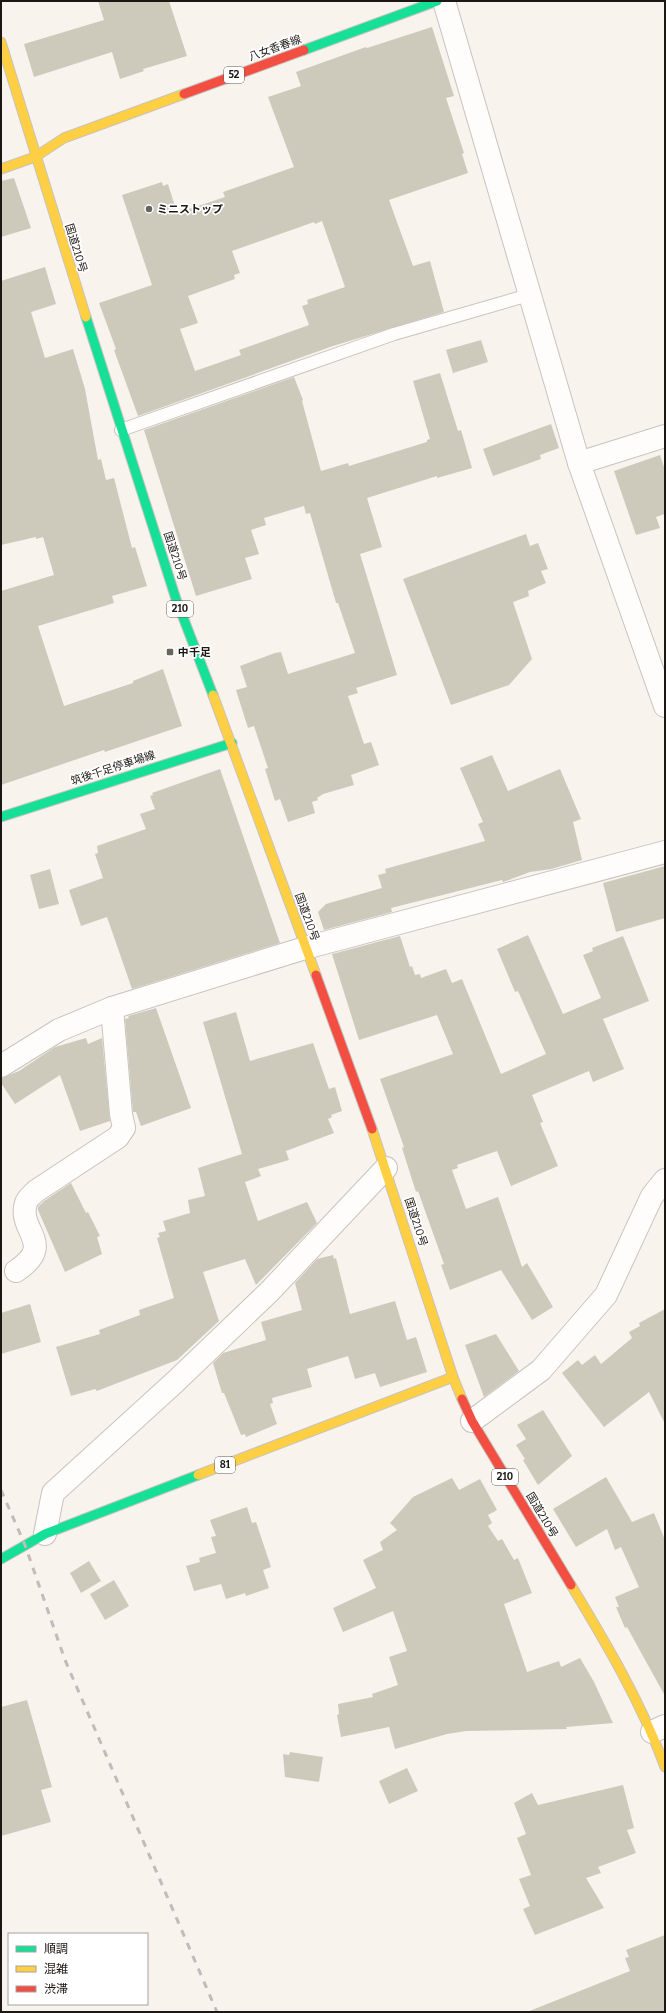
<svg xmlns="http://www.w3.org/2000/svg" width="666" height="2013" font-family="Bitter,'Noto Sans JP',serif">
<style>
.building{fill:#cdcabc;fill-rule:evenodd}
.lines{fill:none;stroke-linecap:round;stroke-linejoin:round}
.lane-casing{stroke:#c7c3be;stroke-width:14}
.street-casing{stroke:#c7c3be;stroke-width:24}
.fast-casing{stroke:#c7c3be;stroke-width:11}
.slow-casing{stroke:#c7c3be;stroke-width:11}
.jam-casing{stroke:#c7c3be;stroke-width:11}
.lane{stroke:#fefdfc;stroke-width:12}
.street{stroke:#fefdfc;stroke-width:22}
.fast{stroke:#16e098;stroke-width:9}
.slow{stroke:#ffcf43;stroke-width:9}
.jam{stroke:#f24e42;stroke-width:9}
.rail{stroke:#bebdbb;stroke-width:3;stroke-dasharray:7 7;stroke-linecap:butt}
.poi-dot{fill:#68645f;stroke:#fff;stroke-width:1.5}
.labels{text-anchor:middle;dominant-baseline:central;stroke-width:3.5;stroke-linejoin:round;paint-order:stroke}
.shield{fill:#fff;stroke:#5f5d59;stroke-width:1}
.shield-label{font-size:10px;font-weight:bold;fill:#1b1712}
.street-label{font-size:11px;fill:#1b1712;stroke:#fff}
.poi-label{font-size:11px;font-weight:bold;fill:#1b1712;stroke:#fff;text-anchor:start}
</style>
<rect width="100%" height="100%" fill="#f8f3ed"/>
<!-- building -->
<g class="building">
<path d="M98,1H169L187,56L143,69L144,71L120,79L112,52L34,77L24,44L104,20Z"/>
<path d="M432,27L454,96L446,98L464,153L462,154L468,173L389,200L413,266L430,261L444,312L333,346L138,416L114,350L116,349L99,303L152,285L122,195L162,182L163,186L168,184L177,213L225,197L223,192L294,167L268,97L301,86L296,72L366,47L367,48ZM322,221L345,287L307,300L308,304L302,306L309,325L239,350L241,355L195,371L180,329L198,323L188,296L235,279L234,275L240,273L232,251L314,222L315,224Z"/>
<path d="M14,178L31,228L1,237V181Z"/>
<path d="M45,267L56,304L31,312L45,358L73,349L85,389L98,460L101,459L106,480L114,478L132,548L135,547L147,586L112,596L114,603L38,626L64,706L133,683V681L163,669L182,726L105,752L104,750L1,785V591L54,575L43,537L36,539V537L1,545V281Z"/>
<path d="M481,340L488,362L453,373L446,350Z"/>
<path d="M440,373L458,431L461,430L472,468L437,478V476L367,498L382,547L360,554L397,675L356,688L358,693L348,696L364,744L371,742L379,765L351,775L354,785L323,794L317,798L318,800L312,802L315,813L288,822L280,799L275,801L265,769L268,768L254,726L248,728L236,690L247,687L240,666L275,653L281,652L288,674L355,653L338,603H336L310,513L306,514L304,506L264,518L266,525L251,530L259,554L245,558L252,579L196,596L144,430L294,377L303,400L302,401L321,471L348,463L349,466L427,442V440L430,439L413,381Z"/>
<path d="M551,424L559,448L540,455L541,459L493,476L483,449Z"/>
<path d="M660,455L665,470V514L656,517L660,528L636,535L614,471Z"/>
<path d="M526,534L530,546L538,543L548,569L541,571L546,583L528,591L529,596L513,602L532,659L509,685L451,705L403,579Z"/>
<path d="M492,755L508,791L560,769L581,819L573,822L582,860L551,869L530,872L503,882L502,880L391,908L392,912L324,930L318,912L326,904L382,888L378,875L386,873L385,869L485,841L478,824L483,822L460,768Z"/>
<path d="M220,769L280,943L132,989L107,917L81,926L69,890L103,878L95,854L98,853L97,846L146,829L140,814L155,809L150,796L153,795L152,793Z"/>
<path d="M665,866V918L616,932L603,883Z"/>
<path d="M50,869L59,904L39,909L30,875Z"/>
<path d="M528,935L563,1014L601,998L583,955L593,951L592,948L623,936L649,1001L603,1019L624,1069L593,1082L589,1071L532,1095L543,1122L540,1123L558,1166L511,1186L497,1151L457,1165L458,1168L452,1170L466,1209L498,1197L522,1267L527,1263L553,1307L532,1320L501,1270L450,1290L441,1265L444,1264L418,1191L416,1192L402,1148L404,1147L380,1079L453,1054L437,1015L359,1040L332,954L400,936L410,967L412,966L415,975L420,974L421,978L446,969L452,983L462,979L501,1074L546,1054L518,991L515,992L497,949Z"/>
<path d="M156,1008L191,1108L141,1126L136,1112H133L125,1019L129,1018L128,1016Z"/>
<path d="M236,1012L250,1061L313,1043L329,1089L335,1087L342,1111L331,1115L332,1117L328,1119L334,1133L286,1151L289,1160L258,1169L261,1176L245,1182L258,1221L307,1202L317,1223L256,1285L245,1259L203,1272L219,1321L177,1360L97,1391L95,1389L71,1396L56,1347L100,1334L99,1330L140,1315L139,1310L174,1298L157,1238L160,1237L158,1233L166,1231L163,1221L190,1213L188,1200L205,1196L198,1168L242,1154L203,1022Z"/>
<path d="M86,1038L88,1044L102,1038L110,1121L80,1131L60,1075L15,1104L1,1083V1078L19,1071L55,1047Z"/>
<path d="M71,1183L86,1213L88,1212L100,1236L97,1237L102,1254L65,1272L38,1210V1207L44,1201Z"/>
<path d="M333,1255L334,1259L336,1258L350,1314L395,1301L407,1340L416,1337L427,1372L380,1387L375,1373L355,1379L348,1356L307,1369L312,1387L272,1398L273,1403L270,1404L277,1424L246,1437L245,1434L241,1435L224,1393H222L213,1363L223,1353L266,1340L261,1322L302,1310L295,1283L317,1259Z"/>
<path d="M30,1304L41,1342L1,1354V1313Z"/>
<path d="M665,1309V1424L649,1392L604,1427L562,1373L578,1360L582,1365L595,1355L601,1364L632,1338L629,1332L640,1326L639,1323Z"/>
<path d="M496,1334L519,1371L484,1397L465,1345Z"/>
<path d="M543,1410L572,1456L538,1485L523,1460L525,1459L516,1445L526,1439L517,1425Z"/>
<path d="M606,1477L632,1522L654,1513L665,1540V1696L627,1627L625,1628L616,1607H619L615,1597L639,1587L621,1547L615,1550L607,1529L576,1547L553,1509Z"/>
<path d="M452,1478L459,1490L480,1479L497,1510L488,1515L492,1523L488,1526L498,1541L502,1539L514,1560L518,1558L532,1593L504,1604L527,1672L559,1661L561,1667L580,1658L594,1682L613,1723L566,1727L567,1729L466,1731L447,1734L395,1749L389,1727L341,1737L337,1715L339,1714L338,1704L373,1697L372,1694L398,1685L389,1657L407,1651L393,1611L343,1632L333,1608L376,1588L363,1560L383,1550L380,1542L397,1530L390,1523L413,1497Z"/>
<path d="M247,1507L252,1523L256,1522L271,1567L263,1570L269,1588L246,1596L245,1593L226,1599L221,1584L194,1591L186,1566L200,1562L199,1558L216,1553L211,1537L216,1536L210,1520Z"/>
<path d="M89,1561L101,1581L81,1593L70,1573Z"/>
<path d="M114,1580L129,1606L105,1620L90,1594Z"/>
<path d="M27,1700L52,1787L41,1790L51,1822L1,1836V1707Z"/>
<path d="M290,1752L323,1757L319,1782L285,1777L283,1754L289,1755Z"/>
<path d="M407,1768L418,1791L389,1804L379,1781Z"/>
<path d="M623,1785L634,1828L627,1830L636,1853L598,1867L601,1873L586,1878L604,1908L535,1935L523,1909L530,1906L519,1879L531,1875L517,1838L526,1834L514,1803L532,1793L538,1805Z"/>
<path d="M665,1935V2012H527L630,1971L625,1958L629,1957L626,1950Z"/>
</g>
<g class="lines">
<!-- lane casing -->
<g class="lane-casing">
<path id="lane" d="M121,430L394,334L529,295"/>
</g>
<!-- street casing -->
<g class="street-casing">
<g id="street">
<path d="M444,1L579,463L665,706"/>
<path d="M579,463L665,436"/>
<path d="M1,1066L59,1030L112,1008L305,948L665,852"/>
<path d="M16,1271C57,1244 17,1231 26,1203C27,1199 33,1194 36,1191L118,1137L124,1128L121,1114L112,1008"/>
<path d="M472,1421L541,1370L606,1295L652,1196L665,1180"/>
<path d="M45,1534L53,1493L175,1382L270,1291L386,1168"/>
<path d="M652,1732L665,1726"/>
</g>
</g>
<!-- fast casing -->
<g class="fast-casing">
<g id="fast">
<path d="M304,50L437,1"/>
<path d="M86,317L176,599L213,695"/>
<path d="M1,817L232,743"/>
<path d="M1,1559L45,1534L198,1475"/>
</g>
</g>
<!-- slow casing -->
<g class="slow-casing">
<g id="slow">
<path d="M1,42L86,317"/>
<path d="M35,157L64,138L184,94"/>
<path d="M1,169L35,157"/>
<path d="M213,695L316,975"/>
<path d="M372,1129L453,1377L462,1399"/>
<path d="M198,1475L453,1377"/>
<path d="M571,1585C606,1643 641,1702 665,1767"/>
</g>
</g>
<!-- jam casing -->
<g class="jam-casing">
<g id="jam">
<path d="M184,94L304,50"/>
<path d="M316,975L372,1129"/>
<path d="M462,1399L472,1421L571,1585"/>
</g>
</g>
<!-- lane -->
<use href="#lane" class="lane"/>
<!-- street -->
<use href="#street" class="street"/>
<!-- fast -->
<use href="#fast" class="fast"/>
<!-- slow -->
<use href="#slow" class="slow"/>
<!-- jam -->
<use href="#jam" class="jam"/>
<!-- rail -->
<path class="rail" d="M1,1490L25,1545L65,1660L217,2012"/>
</g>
<!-- markers -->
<g class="poi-dot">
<circle cx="149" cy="209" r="4"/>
<rect x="166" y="648" width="8" height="8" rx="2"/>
</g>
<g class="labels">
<!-- shield labels -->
<g class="shield">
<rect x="224" y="67" width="20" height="16" rx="3"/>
<rect x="167" y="601" width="26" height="16" rx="3"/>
<rect x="215" y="1457" width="20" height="16" rx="3"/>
<rect x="492" y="1469" width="26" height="16" rx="3"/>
</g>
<g class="shield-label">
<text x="234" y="75">52</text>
<text x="180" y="609">210</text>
<text x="225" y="1465">81</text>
<text x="505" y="1477">210</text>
</g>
<!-- street labels -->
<g class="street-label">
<text transform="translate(275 48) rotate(-20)">八女香春線</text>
<text transform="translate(76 248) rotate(73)">国道210号</text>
<text transform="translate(175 556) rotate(72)">国道210号</text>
<text transform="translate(113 768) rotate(-18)">筑後千足停車場線</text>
<text transform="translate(307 917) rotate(70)">国道210号</text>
<text transform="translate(416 1222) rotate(72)">国道210号</text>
<text transform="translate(542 1515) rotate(59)">国道210号</text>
</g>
<!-- poi labels -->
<g class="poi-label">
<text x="157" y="209">ミニストップ</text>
<text x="178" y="652">中千足</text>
</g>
</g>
<!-- border -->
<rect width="666" height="2013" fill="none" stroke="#1b1712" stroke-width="4"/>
<!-- legend -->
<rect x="8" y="1933" width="140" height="72" fill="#ffffff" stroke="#a4a2a0"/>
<rect x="16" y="1946" width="20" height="6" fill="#16e098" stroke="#a4a2a0"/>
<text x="44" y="1953" font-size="12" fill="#1b1712">順調</text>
<rect x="16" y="1966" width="20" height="6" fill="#ffcf43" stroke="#a4a2a0"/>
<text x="44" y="1973" font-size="12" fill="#1b1712">混雑</text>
<rect x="16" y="1986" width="20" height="6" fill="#f24e42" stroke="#a4a2a0"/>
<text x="44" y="1993" font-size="12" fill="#1b1712">渋滞</text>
</svg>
